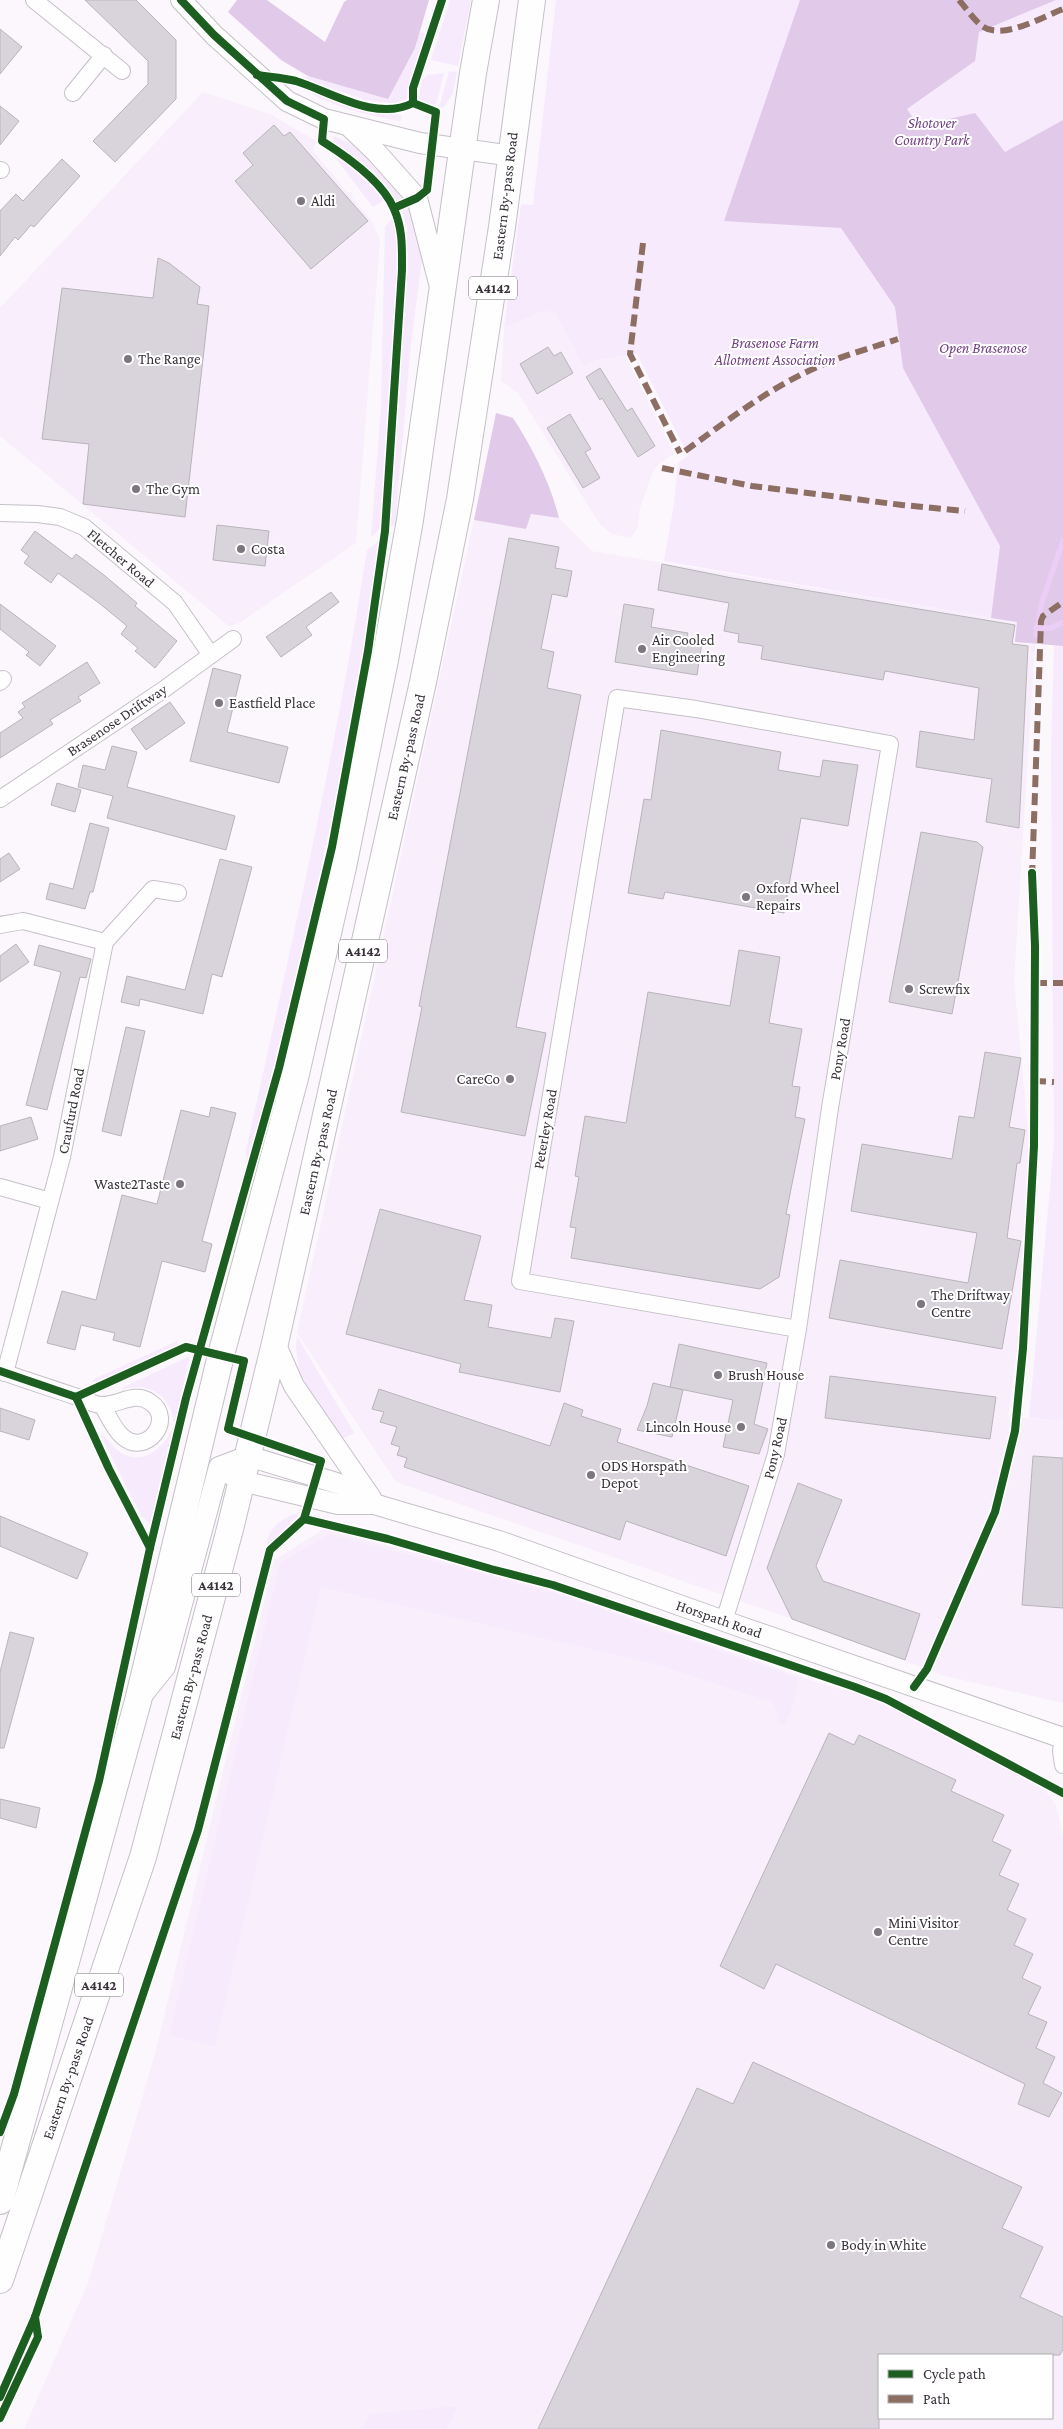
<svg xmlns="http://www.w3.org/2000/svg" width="1063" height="2429" font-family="'Crimson Pro',serif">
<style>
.built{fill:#f9effc;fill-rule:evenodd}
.green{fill:#f7eafc}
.forest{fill:#e1c9e9}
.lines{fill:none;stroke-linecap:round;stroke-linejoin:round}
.stream{stroke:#ebcdf6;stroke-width:5.5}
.building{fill:#d9d4db;stroke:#b8b4ba}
.minor-casing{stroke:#c5c0c7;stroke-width:18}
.tertiary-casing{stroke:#c5c0c7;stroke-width:22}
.trunk-casing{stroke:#c5c0c7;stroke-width:28}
.minor{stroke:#fefeff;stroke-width:16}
.tertiary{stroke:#fefeff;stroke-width:20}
.trunk{stroke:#fefeff;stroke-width:26}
.quiet{stroke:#8d6e63;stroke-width:6;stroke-dasharray:12 6;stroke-linecap:butt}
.cycleway-casing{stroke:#fff;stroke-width:11}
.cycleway{stroke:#1b5e20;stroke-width:8}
.poi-dot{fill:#7c767e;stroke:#fff;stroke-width:2}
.labels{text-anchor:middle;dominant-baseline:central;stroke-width:4;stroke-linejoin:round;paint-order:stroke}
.shield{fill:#fff;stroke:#746f75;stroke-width:1}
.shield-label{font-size:14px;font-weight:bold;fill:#38313a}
.park-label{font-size:15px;font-style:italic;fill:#713f82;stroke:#fff}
.street-label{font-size:15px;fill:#38313a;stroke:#fff}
.poi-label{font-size:15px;fill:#38313a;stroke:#fff;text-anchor:start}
</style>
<rect width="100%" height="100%" fill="#fbf7fc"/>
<!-- built -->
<g class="built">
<path d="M203,92L270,114L316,141L313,151L370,219L380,240L356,543L241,622L230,627L0,436V308Z"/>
<path d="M542,310L555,312L583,366L594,360L625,355L674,454L660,463L653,471L640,508L638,527L631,538L611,534L599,523L518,393L501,381L504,328Z"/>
<path d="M531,514L559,518L592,551L1018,622L1015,642L1035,645L1014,980L1030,1154L1022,1311L1008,1417L1063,1421V1703L945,1676L792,1619L396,1482L297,1333L474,520L526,529Z"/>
<path d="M324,1529L549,1589L819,1683L884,1701L1042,1786L1056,1805L1063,1837V2429H24L88,2283L155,2054L274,1560ZM879,2355H1052V2418H879Z"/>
</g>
<!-- green -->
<g class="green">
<path d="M450,0H471L458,66L431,60Z"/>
<path d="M556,0H1063V1421L1029,1418L1054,1144L1051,755L1054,645L1015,642L1017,622L664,561L674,504L678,463L688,455L637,354L594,360L583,366L555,312L542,311L504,328L521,204L533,205Z"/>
<path d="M419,33H428L407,98L402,105L365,100L302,78L415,48Z"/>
<path d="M449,71L457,72L453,93L444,107L439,108Z"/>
<path d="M444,73L436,104H424L419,98L422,80L428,75Z"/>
<path d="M312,90L356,107L402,116L400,121C367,115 337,108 308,92Z"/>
<path d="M334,136L366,151L407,197L396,202C376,179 359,158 333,142Z"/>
<path d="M331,152L352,164L385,200L373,207Z"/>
<path d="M410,206L418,233L422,259L411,343L395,525L389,527L407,281V228L402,210Z"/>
<path d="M392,219L396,223L398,243L393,371L380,529L371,537L381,408L385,227Z"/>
<path d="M380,540L360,682L309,926L247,1170L246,1150C290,951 336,752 367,550Z"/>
<path d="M297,1336L354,1433L339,1441L300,1379L296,1347Z"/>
<path d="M177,1341L178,1345L96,1386L92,1380Z"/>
<path d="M190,1356L174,1427C173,1420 173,1414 170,1408C162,1390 141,1382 123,1390L122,1388Z"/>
<path d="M173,1428L150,1523L141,1516L101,1436L103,1435C109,1441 115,1450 123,1454C145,1465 164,1447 173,1428Z"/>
<path d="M294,1514L299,1515L298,1523L282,1532L267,1546C267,1529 280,1520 294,1514Z"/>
<path d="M329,1534L550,1592L797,1678C797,1696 792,1709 785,1725L778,1723L777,1710L772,1702L651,1663L321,1587L215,2046L169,2035L280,1563Z"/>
<path d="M458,2406L447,2429H363L369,2414Z"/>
</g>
<!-- forest -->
<g class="forest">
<path d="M237,0H267L325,42L344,2L347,0H429L415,48L388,99L308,76L281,60L228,12Z"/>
<path d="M800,0H1056L979,32L975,61L907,109L918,126L975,113L1005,152L1063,120V646L1015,642L1017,622L991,618L1000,546L903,368L895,307L841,228L724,221Z"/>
<path d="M496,413L513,418C533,449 550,482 559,518L531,514L526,529L474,520Z"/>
</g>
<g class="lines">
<!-- stream -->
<g class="stream">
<path d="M1036,628H1051L1063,622"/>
<path d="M1036,635L1042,602L1063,541"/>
</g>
</g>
<!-- building -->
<g class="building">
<path d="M85,0H136L176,40V99L115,162L93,141L148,84V61Z"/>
<path d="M0,29L22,47L0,74Z"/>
<path d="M0,106L19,121L0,145Z"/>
<path d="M274,125L284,136L290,132L368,221L311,269L235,181L253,165L243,153Z"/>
<path d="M62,159L80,176L34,227L31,225L18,240L15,237L0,256V211L16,194L23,201Z"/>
<path d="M158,258L169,263L200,287L197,304L209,306L185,517L83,504L89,444L42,439L62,288L153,298Z"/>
<path d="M548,347L554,356L561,352L573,373L537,394L520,364Z"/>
<path d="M600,368L627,411L632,408L655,446L638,457L602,398L600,400L586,377Z"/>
<path d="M570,414L591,449L585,452L600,478L583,488L547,428Z"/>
<path d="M217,525L269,531L265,566L213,560Z"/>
<path d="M35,531L72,559L76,554L104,575L137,603L135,606L177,641L155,668L135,651L138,648L121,634L127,626L99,603L58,573L51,583L24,563L29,556L21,550Z"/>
<path d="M509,538L559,547L555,568L572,571L567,597L552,594L541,649L554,652L547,688L581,695L516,1027L546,1033L525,1136L401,1112L422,1007L419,1006Z"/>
<path d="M662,564L732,578L1015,625L1012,644L1028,646L1019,828L986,822L992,779L916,767L920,731L974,740L979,688L885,671L883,680L761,659L763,646L738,642L739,634L724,631L729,603L658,590Z"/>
<path d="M331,592L339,602L306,627L312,635L281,657L266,637Z"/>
<path d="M0,604L56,646L40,666L26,655L29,652L0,629Z"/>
<path d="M624,604L654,609L651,627L688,633L686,640L702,642L697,675L615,662Z"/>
<path d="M87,662L100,683L78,697L81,701L50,720L53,724L0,758V733L23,718L18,712L25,707L22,703Z"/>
<path d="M213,668L241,675L227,732L288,747L279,783L190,761Z"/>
<path d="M170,702L185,723L146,750L131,729Z"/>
<path d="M661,730L781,752L778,770L820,777L823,760L858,765L848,826L801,818L784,913L665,892L663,899L628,893L644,799L651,800Z"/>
<path d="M112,746L137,752L127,787L235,816L226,850L107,818L113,796L78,787L83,765L105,770Z"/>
<path d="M57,783L81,790L75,812L51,805Z"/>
<path d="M90,823L109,828L93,892H90L85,909L46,899L50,883L73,889Z"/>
<path d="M921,832L977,842L983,847L952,1014L889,1002Z"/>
<path d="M9,853L20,869L0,882V859Z"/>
<path d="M220,859L252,867L222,977L212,974L203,1014L140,999L139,1006L121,1002L127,976L185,990Z"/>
<path d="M16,944L29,962L0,982V956Z"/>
<path d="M39,945L91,959L86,978L80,977L47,1110L26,1105L61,972L34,965Z"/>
<path d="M739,950L780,957L769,1023L802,1029L792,1086L800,1087L795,1117L805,1119L786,1214L790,1215L779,1277L760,1289L571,1258L576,1228L570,1227L579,1177L575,1176L585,1116L626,1123L648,992L730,1006Z"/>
<path d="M126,1027L145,1031L121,1136L102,1131Z"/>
<path d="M985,1052L1021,1058L1009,1127L1025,1130L1020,1163H1017L1007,1238L1021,1241L1002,1349L829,1318L840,1260L968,1283L977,1233L851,1211L862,1144L952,1159L959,1116L974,1118Z"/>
<path d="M211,1107L236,1113L202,1241L212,1244L205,1272L162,1261L140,1347L113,1340L115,1333L81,1325L75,1350L47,1343L62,1291L96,1300L122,1195L157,1204L181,1110L209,1117Z"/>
<path d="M31,1117L38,1139L0,1151V1126Z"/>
<path d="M380,1209L481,1236L464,1300L492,1305L488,1327L551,1338L555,1318L574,1321L560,1392L459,1372L461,1364L346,1334Z"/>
<path d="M679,1344L767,1363L754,1424L768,1429L759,1454L723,1447L733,1400L670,1387Z"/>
<path d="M830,1376L996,1397L990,1439L825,1418Z"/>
<path d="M653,1383L683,1390L672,1437L637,1430L647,1406Z"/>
<path d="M379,1389L550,1446L564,1403L583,1410L581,1416L621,1429L617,1442L749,1486L726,1556L626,1521L620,1540L404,1467L407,1458L397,1455L400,1447L391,1444L397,1427L380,1422L384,1412L372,1409Z"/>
<path d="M0,1408L35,1420L29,1440L0,1431Z"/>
<path d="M1033,1456L1063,1458V1608L1022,1605Z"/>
<path d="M798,1483L842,1500L816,1566L823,1581L920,1614L905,1660L792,1619L767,1568Z"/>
<path d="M0,1516L88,1553L77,1579L0,1546Z"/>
<path d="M10,1632L34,1638L4,1748H0V1672Z"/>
<path d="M829,1733L854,1745L859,1735L956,1780L951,1791L1004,1815L992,1841L1011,1850L999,1875L1019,1884L1007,1910L1026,1919L1014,1945L1033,1954L1022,1978L1041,1987L1028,2014L1047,2022L1036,2048L1055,2057L1043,2083L1062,2093L1049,2117L1018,2104L1025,2084L776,1964L764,1989L720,1966Z"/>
<path d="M0,1799L40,1808L36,1828L0,1818Z"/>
<path d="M753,2062L1022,2187L1002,2228L1043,2247L1020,2297L1063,2317V2349L1060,2355H879V2429H538L697,2088L733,2104Z"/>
</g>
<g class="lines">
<!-- minor casing -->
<g class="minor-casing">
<g id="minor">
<path d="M34,0L122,71"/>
<path d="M73,93L104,55"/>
<path d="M0,170H1"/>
<path d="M0,513L37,514L60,517L84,527L175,603L211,655"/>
<path d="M0,682L3,679"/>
<path d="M0,799L163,690L233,639"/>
<path d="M0,925L23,921L105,942"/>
<path d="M0,1187L50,1201"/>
<path d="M0,1371C25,1380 51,1388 77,1397C84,1399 94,1405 102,1405C119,1405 135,1391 150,1402C176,1419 146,1457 123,1437C114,1430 108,1415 102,1405"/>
<path d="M5,1373L62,1157L105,942L153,889L178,893"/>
<path d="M724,1621L776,1454L798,1329L830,1108L890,744L696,709L617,698L520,1281L798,1329"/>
<path d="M1063,1739L1061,1751L1063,1765"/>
</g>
</g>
<!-- tertiary casing -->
<g class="tertiary-casing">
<g id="tertiary">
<path d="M181,0L214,35L287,101L324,119L420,143L512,156"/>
<path d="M351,128L376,152L417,198L440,287"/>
<path d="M275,1343L294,1386L371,1498"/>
<path d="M231,1475L242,1481L338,1504H374"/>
<path d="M141,1697L165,1667L219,1467L248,1456L343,1485L374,1504L499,1541L724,1621L1063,1738"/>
</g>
</g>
<!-- trunk casing -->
<g class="trunk-casing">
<g id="trunk">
<path d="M0,2201L138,1701L221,1355L295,1078L343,867L385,660L410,520L473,73L486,0"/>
<path d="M0,2280L143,1857L230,1529L275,1343L423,682L460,499L502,227L532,0"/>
</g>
</g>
<!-- minor -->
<use href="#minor" class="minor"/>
<!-- tertiary -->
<use href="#tertiary" class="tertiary"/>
<!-- trunk -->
<use href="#trunk" class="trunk"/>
<!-- quiet -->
<g class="quiet">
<path d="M959,0C966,8 974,20 982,26C1002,41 1042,17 1063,9"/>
<path d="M643,243L630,354L680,453"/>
<path d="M685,451C727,421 768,389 815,368C841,356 871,348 898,339"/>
<path d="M662,468L752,486L902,505L965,511"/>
<path d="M1032,877L1041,621L1043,616L1063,602"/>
<path d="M1035,983H1063"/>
<path d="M1034,1081L1054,1082"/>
</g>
<!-- cycleway casing -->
<g class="cycleway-casing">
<g id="cycleway">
<path d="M257,75C270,77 284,78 296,81C331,92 376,122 413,103"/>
<path d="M413,103V88L442,0"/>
<path d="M394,208L417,198L427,190L436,112L413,103"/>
<path d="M0,1371L76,1397"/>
<path d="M76,1397L109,1469L150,1548"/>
<path d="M304,1519L388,1539L491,1569L553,1585L855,1687L886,1699L1063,1793"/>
<path d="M914,1687L927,1669L995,1512L1015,1431L1023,1348L1034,1146L1035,946L1032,873"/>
<path d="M0,2132L14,2094L99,1781L150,1548L186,1398L279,1068L332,847L368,651L385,531L402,270C402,249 403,229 394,209C383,182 346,156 322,141L324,119L287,101L214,35L181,0"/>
<path d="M0,2397L35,2317L198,1830L270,1550L304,1519L321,1461L228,1429L244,1361L186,1347L76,1397"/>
<path d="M0,2418L38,2337L35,2317"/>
</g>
</g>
<!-- cycleway -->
<use href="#cycleway" class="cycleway"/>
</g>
<!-- markers -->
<g class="poi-dot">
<circle cx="301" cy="201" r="5"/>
<circle cx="128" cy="359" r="5"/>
<circle cx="136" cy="489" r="5"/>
<circle cx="241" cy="549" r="5"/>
<circle cx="642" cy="649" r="5"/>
<circle cx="219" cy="703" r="5"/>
<circle cx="746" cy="897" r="5"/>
<circle cx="909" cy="989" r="5"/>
<circle cx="510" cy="1079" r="5"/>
<circle cx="180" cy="1184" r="5"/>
<circle cx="921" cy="1304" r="5"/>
<circle cx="718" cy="1375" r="5"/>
<circle cx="741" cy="1427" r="5"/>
<circle cx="591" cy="1475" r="5"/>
<circle cx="878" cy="1932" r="5"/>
<circle cx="831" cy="2245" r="5"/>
</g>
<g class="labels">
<!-- shield labels -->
<g class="shield">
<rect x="469" y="276.5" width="48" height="23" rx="4"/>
<rect x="339" y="939.5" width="48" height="23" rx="4"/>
<rect x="192" y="1573.5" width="48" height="23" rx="4"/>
<rect x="75" y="1973.5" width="48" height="23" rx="4"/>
</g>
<g class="shield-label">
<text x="493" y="288">A4142</text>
<text x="363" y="951">A4142</text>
<text x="216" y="1585">A4142</text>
<text x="99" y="1985">A4142</text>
</g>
<!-- park labels -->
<g class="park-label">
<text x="932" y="123">Shotover<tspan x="932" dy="17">Country Park</tspan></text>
<text x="775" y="343">Brasenose Farm<tspan x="775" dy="17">Allotment Association</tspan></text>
<text x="983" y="348">Open Brasenose</text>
</g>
<!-- street labels -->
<g class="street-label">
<text transform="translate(505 196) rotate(-83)">Eastern By-pass Road</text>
<text transform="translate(121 558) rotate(40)">Fletcher Road</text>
<text transform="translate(117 720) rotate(-34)">Brasenose Driftway</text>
<text transform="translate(406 757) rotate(-77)">Eastern By-pass Road</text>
<text transform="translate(840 1049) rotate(-80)">Pony Road</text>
<text transform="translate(71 1111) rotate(-79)">Craufurd Road</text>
<text transform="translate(545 1129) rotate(-80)">Peterley Road</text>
<text transform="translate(318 1152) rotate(-77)">Eastern By-pass Road</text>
<text transform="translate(775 1448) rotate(-77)">Pony Road</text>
<text transform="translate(719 1619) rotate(19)">Horspath Road</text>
<text transform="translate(191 1677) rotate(-75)">Eastern By-pass Road</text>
<text transform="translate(68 2078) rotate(-71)">Eastern By-pass Road</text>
</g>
<!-- poi labels -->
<g class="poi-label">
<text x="311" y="201">Aldi</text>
<text x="138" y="359">The Range</text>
<text x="146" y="489">The Gym</text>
<text x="251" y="549">Costa</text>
<text x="652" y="640">Air Cooled<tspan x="652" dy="17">Engineering</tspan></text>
<text x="229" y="703">Eastfield Place</text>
<text x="756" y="888">Oxford Wheel<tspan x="756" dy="17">Repairs</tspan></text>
<text x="919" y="989">Screwfix</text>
<text x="500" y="1079" text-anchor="end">CareCo</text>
<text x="170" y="1184" text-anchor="end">Waste2Taste</text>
<text x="931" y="1295">The Driftway<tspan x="931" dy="17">Centre</tspan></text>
<text x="728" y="1375">Brush House</text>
<text x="731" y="1427" text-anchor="end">Lincoln House</text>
<text x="601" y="1466">ODS Horspath<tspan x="601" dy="17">Depot</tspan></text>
<text x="888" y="1923">Mini Visitor<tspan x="888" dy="17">Centre</tspan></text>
<text x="841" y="2245">Body in White</text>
</g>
</g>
<!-- legend -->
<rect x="878" y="2354" width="175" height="65" fill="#ffffff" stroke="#afadb0"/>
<rect x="888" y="2370" width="25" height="8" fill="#1b5e20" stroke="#afadb0"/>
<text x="923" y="2379" font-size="15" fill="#38313a">Cycle path</text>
<rect x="888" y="2395" width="25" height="8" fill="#8d6e63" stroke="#afadb0"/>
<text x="923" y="2404" font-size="15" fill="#38313a">Path</text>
</svg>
